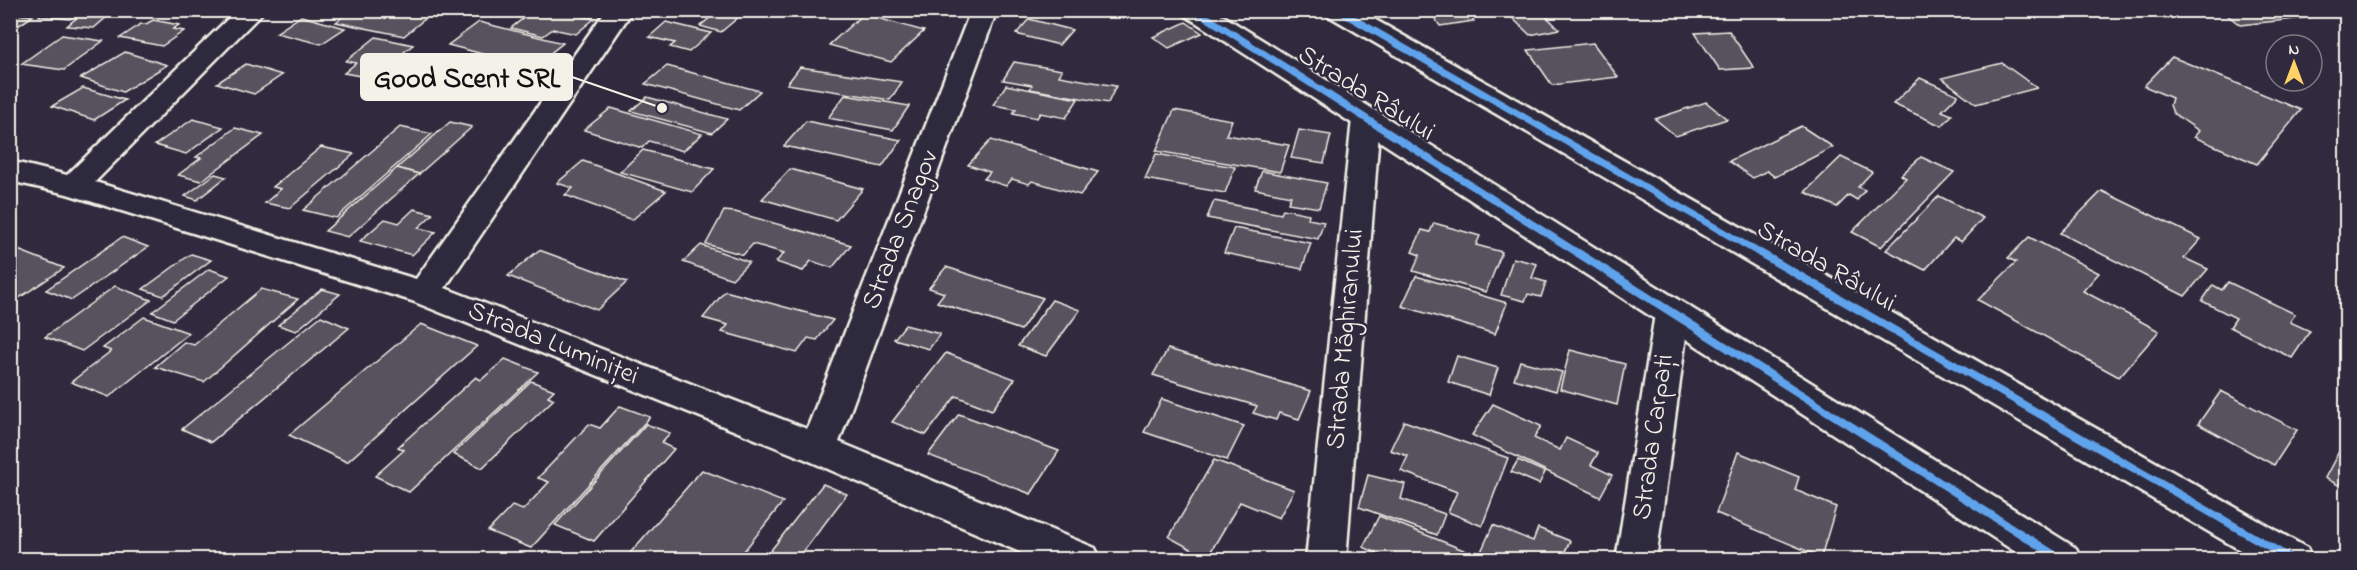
<svg xmlns="http://www.w3.org/2000/svg" width="2357" height="570" font-family="'Indie Flower',sans-serif">
<style>
.building{fill:#56525f;stroke:#f4f1e8;stroke-width:1.5}
.lines{fill:none;stroke-linecap:round;stroke-linejoin:round}
.minor-casing{stroke:#f4f1e8;stroke-width:5}
.primary-casing{stroke:#f4f1e8;stroke-width:5}
.minor{fill:#2f2a3d;fill-rule:evenodd}
.primary{fill:#2f2a3d;fill-rule:evenodd}
.cycleway-far1-casing{stroke:#2f2a3d;stroke-width:10}
.cycleway-casing{stroke:#2f2a3d;stroke-width:12}
.cycleway-far1{stroke:#60a3ed;stroke-width:7}
.cycleway{stroke:#60a3ed;stroke-width:8}
.labels{text-anchor:middle;dominant-baseline:central;stroke-width:5;stroke-linejoin:round;paint-order:stroke}
.street-label{font-size:27px;fill:#f4f1e8;stroke:#2f2a3d}
.leader{fill:none;stroke:#f4f1e8;stroke-width:2}
.callout-dot{fill:#f4f1e8;stroke:#2f2a3d;stroke-width:2}
.callout{fill:#f4f1e8;stroke:#f4f1e8;stroke-width:2}
.callout-label{font-size:28px;text-anchor:middle;font-weight:bold;fill:#111}
</style>
<rect width="100%" height="100%" fill="#2f2a3d"/>
<filter id="ink" filterUnits="userSpaceOnUse"><feTurbulence type="fractalNoise" baseFrequency=".0167" numOctaves="2"/><feDisplacementMap in="SourceGraphic" scale="12" xChannelSelector="R" yChannelSelector="G"/><feConvolveMatrix kernelMatrix="1 2 1 2 8 2 1 2 1" color-interpolation-filters="sRGB"/></filter>
<g filter="url(#ink)">
<!-- building -->
<g class="building">
<path d="M46,10H81L70,19L39,16Z"/>
<path d="M86,10H115L94,28L67,26Z"/>
<path d="M352,10H393L427,17L404,36L336,22Z"/>
<path d="M488,10H521L513,17Z"/>
<path d="M534,10H555L594,19L576,34L553,29L543,36L511,28Z"/>
<path d="M712,10H747L721,32L700,26L717,12Z"/>
<path d="M1429,10H1466L1474,21L1440,26Z"/>
<path d="M1504,10H1540L1559,29L1530,35Z"/>
<path d="M2221,10H2305L2314,17L2240,25Z"/>
<path d="M10,13L33,16L10,31Z"/>
<path d="M863,14L924,31L891,62L829,45Z"/>
<path d="M301,16L345,28L321,44L276,33Z"/>
<path d="M1029,19L1072,30L1059,45L1016,34Z"/>
<path d="M153,20L179,25L173,29L184,31L162,46L120,38L141,24H146Z"/>
<path d="M479,22L563,43L533,67L448,45Z"/>
<path d="M666,22L711,33L689,52L670,47L675,43L649,37Z"/>
<path d="M1186,22L1202,33L1169,48L1153,37Z"/>
<path d="M1729,31L1754,68L1720,70L1695,33Z"/>
<path d="M62,35L103,41L64,70L21,64Z"/>
<path d="M376,37L413,45L371,78L344,73L356,63L346,61Z"/>
<path d="M1593,43L1618,77L1552,85L1528,50Z"/>
<path d="M125,52L167,65L123,92L81,78Z"/>
<path d="M2172,57L2241,85L2301,110L2257,164L2194,137L2199,131L2173,113L2170,105L2172,98L2144,86Z"/>
<path d="M1014,62L1062,70L1059,76L1116,86L1108,103L1030,89L1032,85L1003,80Z"/>
<path d="M2002,63L2037,88L1976,104L1942,78Z"/>
<path d="M246,64L282,75L254,94L217,83Z"/>
<path d="M667,66L760,91L739,110L645,84Z"/>
<path d="M800,67L902,82L890,100L787,84Z"/>
<path d="M1920,78L1958,95L1942,111L1952,115L1942,126L1893,104Z"/>
<path d="M1006,85L1078,99L1066,118L1040,113L1037,118L1013,113L1016,109L993,105Z"/>
<path d="M83,88L125,100L94,120L52,106Z"/>
<path d="M845,95L909,106L893,130L828,118Z"/>
<path d="M647,97L727,119L712,133L631,111Z"/>
<path d="M1706,102L1727,119L1676,136L1655,119Z"/>
<path d="M611,108L702,134L683,151L649,141L642,148L584,130Z"/>
<path d="M1174,110L1232,120L1226,135L1289,145L1280,172L1156,151Z"/>
<path d="M193,119L223,127L186,154L155,145Z"/>
<path d="M806,121L901,140L882,167L784,146Z"/>
<path d="M450,122L472,127L419,174L397,168Z"/>
<path d="M1801,126L1833,147L1775,177L1767,171L1753,178L1729,161Z"/>
<path d="M400,127L432,134L336,218L303,210Z"/>
<path d="M235,128L263,135L201,181L178,175L201,158L196,157Z"/>
<path d="M1299,130L1331,135L1324,163L1291,158Z"/>
<path d="M991,140L1098,172L1080,195L1032,181L1029,184L1012,179L1006,186L984,179L990,172L968,165Z"/>
<path d="M321,147L354,154L290,208L265,203L281,189L273,187Z"/>
<path d="M643,150L714,169L692,192L620,172Z"/>
<path d="M1156,154L1235,167L1225,193L1145,179Z"/>
<path d="M1841,157L1872,172L1858,187L1865,190L1857,200L1849,195L1837,207L1805,192Z"/>
<path d="M1921,157L1954,172L1881,247L1852,232L1906,178L1901,175Z"/>
<path d="M583,161L666,191L632,220L565,195L573,188L557,183Z"/>
<path d="M397,168L419,174L348,237L325,231Z"/>
<path d="M790,169L863,189L836,220L762,199Z"/>
<path d="M1262,171L1327,183L1319,208L1288,203L1291,196L1255,189Z"/>
<path d="M215,174L226,177L197,200L185,196Z"/>
<path d="M2102,191L2201,239L2184,258L2208,269L2185,296L2060,233Z"/>
<path d="M1939,196L1983,218L1961,242L1954,238L1925,270L1886,250Z"/>
<path d="M1214,201L1281,214L1283,209L1309,214L1308,219L1324,222L1318,239L1207,218Z"/>
<path d="M414,209L433,214L418,228L436,232L412,255L360,241L385,219L399,223Z"/>
<path d="M724,211L735,212L851,245L832,268L811,261L803,271L776,262L784,253L753,244L743,255L706,244Z"/>
<path d="M1434,223L1480,236L1476,245L1502,252L1486,292L1413,271L1420,255L1412,252L1422,230L1430,232Z"/>
<path d="M1234,228L1311,243L1302,269L1224,253Z"/>
<path d="M122,237L148,247L72,300L46,290Z"/>
<path d="M2029,237L2099,273L2083,291L2159,331L2119,377L1978,300L2016,262L2008,258Z"/>
<path d="M701,245L749,262L732,279L683,262Z"/>
<path d="M13,248L64,268L10,304V249Z"/>
<path d="M539,250L627,282L597,310L508,276Z"/>
<path d="M191,254L211,260L163,296L143,289Z"/>
<path d="M1513,258L1537,264L1532,278L1546,282L1541,297L1528,294L1525,301L1501,295Z"/>
<path d="M946,267L1043,298L1021,330L937,302L944,293L929,288Z"/>
<path d="M209,269L229,276L173,320L152,312Z"/>
<path d="M1416,276L1507,303L1495,334L1402,306Z"/>
<path d="M2228,282L2295,314L2290,322L2310,331L2292,358L2230,327L2236,318L2202,301L2213,285L2222,290Z"/>
<path d="M115,286L151,300L82,351L45,337Z"/>
<path d="M261,289L298,299L204,382L155,367L184,342L194,345Z"/>
<path d="M322,289L340,294L296,331L278,325Z"/>
<path d="M725,291L833,320L817,340L808,338L797,353L722,332L728,325L703,318Z"/>
<path d="M1052,300L1080,310L1046,356L1018,346Z"/>
<path d="M321,316L349,328L211,442L182,429Z"/>
<path d="M144,317L189,333L109,397L71,382L111,351L103,348Z"/>
<path d="M421,324L477,346L347,462L289,435Z"/>
<path d="M905,325L940,334L929,349L894,339Z"/>
<path d="M1168,349L1311,391L1299,419L1279,413L1276,420L1253,413L1257,406L1153,375Z"/>
<path d="M1570,350L1625,364L1617,405L1560,389Z"/>
<path d="M946,353L1015,379L992,410L956,396L926,435L892,422Z"/>
<path d="M1457,356L1498,368L1489,395L1448,382Z"/>
<path d="M505,359L538,372L409,492L375,476L404,450L398,447L476,377L481,380Z"/>
<path d="M1520,361L1562,372L1556,391L1514,379Z"/>
<path d="M531,381L554,390L548,396L554,399L482,468L453,454Z"/>
<path d="M2221,391L2297,430L2274,465L2198,424Z"/>
<path d="M1162,399L1244,426L1227,460L1144,432Z"/>
<path d="M1493,404L1541,426L1534,438L1560,450L1566,438L1598,453L1591,465L1612,475L1600,497L1472,435Z"/>
<path d="M620,406L650,417L531,548L488,531L512,506L523,510L549,482L538,478L589,424L600,428Z"/>
<path d="M959,414L1059,451L1031,494L928,455Z"/>
<path d="M1404,421L1508,458L1482,526L1448,512L1457,492L1401,471L1408,456L1390,450Z"/>
<path d="M646,424L670,433L661,443L674,449L594,541L555,525Z"/>
<path d="M2346,438V489L2325,478Z"/>
<path d="M1738,452L1799,477L1795,490L1836,507L1821,557L1716,513Z"/>
<path d="M1214,460L1294,490L1279,518L1240,502L1207,558L1169,537Z"/>
<path d="M1518,460L1545,472L1539,484L1511,472Z"/>
<path d="M702,470L783,502L737,560H624Z"/>
<path d="M1368,475L1405,484L1401,499L1445,514L1437,535L1359,507Z"/>
<path d="M823,484L847,494L797,560H783L768,554Z"/>
<path d="M1379,516L1486,559L1393,560L1363,547Z"/>
<path d="M1493,525L1533,541L1538,528L1570,541L1564,554L1578,560H1495L1480,554Z"/>
</g>
<g class="lines">
<!-- minor casing -->
<g class="minor-casing">
<g id="minor">
<path d="M237,10H265L95,182L416,279L606,10H633L445,288L807,429L971,10H997L839,442L1095,548L1101,560H1038L805,459L412,301L67,194L10,181V161L67,175Z"/>
<path d="M1366,110L1376,113L1380,119L1346,560H1306L1352,119L1356,113Z"/>
<path d="M1672,302L1684,305L1689,314L1656,560H1616L1655,314L1660,305Z"/>
</g>
</g>
<!-- primary casing -->
<g class="primary-casing">
<g id="primary">
<path d="M1182,10H1214L2076,548L2082,560H2028L1186,16Z"/>
<path d="M1325,10H1358L2307,548L2313,560H2257L1329,16Z"/>
</g>
</g>
<!-- minor -->
<use href="#minor" class="minor"/>
<!-- primary -->
<use href="#primary" class="primary"/>
<!-- cycleway-far1 casing -->
<g class="cycleway-far1-casing">
<g id="cycleway-far1">
<path d="M1195,10L1581,255"/>
<path d="M1338,10L1763,255"/>
</g>
</g>
<!-- cycleway casing -->
<g class="cycleway-casing">
<g id="cycleway">
<path d="M1578,253L2062,560"/>
<path d="M1760,253L2293,560"/>
</g>
</g>
<!-- cycleway-far1 -->
<use href="#cycleway-far1" class="cycleway-far1"/>
<!-- cycleway -->
<use href="#cycleway" class="cycleway"/>
</g>
</g>
<g class="labels">
<!-- street labels -->
<g class="street-label">
<text transform="translate(1366 94) rotate(32)">Strada Râului</text>
<text transform="translate(901 230) rotate(-69)">Strada Snagov</text>
<text transform="translate(1826 267) rotate(30)">Strada Râului</text>
<text transform="translate(1346 339) rotate(-85)">Strada Măghiranului</text>
<text transform="translate(553 344) rotate(22)">Strada Luminiței</text>
<text transform="translate(1654 437) rotate(-82)">Strada Carpați</text>
</g>
</g>
<!-- callouts -->
<path class="leader" d="M662 108L572 77"/>
<circle class="callout-dot" cx="662" cy="108" r="6"/>
<rect class="callout" x="361" y="54" width="211" height="46" rx="6"/>
<g class="callout-label">
<text x="467" y="87">Good Scent SRL</text>
</g>
<!-- margin -->
<rect width="2357" height="570" fill="none" stroke="#2f2a3d" stroke-width="36"/>
<rect x="18" y="18" width="2321" height="534" fill="none" stroke="#f4f1e8" stroke-width="2" filter="url(#ink)"/>
<!-- north arrow -->
<g transform="translate(2294 63)"><circle r="28" fill="#2f2a3d" stroke="#7e7a81" stroke-width="1.5"/>
<path d="M0-4.5L10 22L0 15L-10 22Z" fill="#ffd166"/>
<text y="-9" font-size="16" font-weight="bold" text-anchor="middle" fill="#f4f1e8">N</text>
</g>
</svg>
